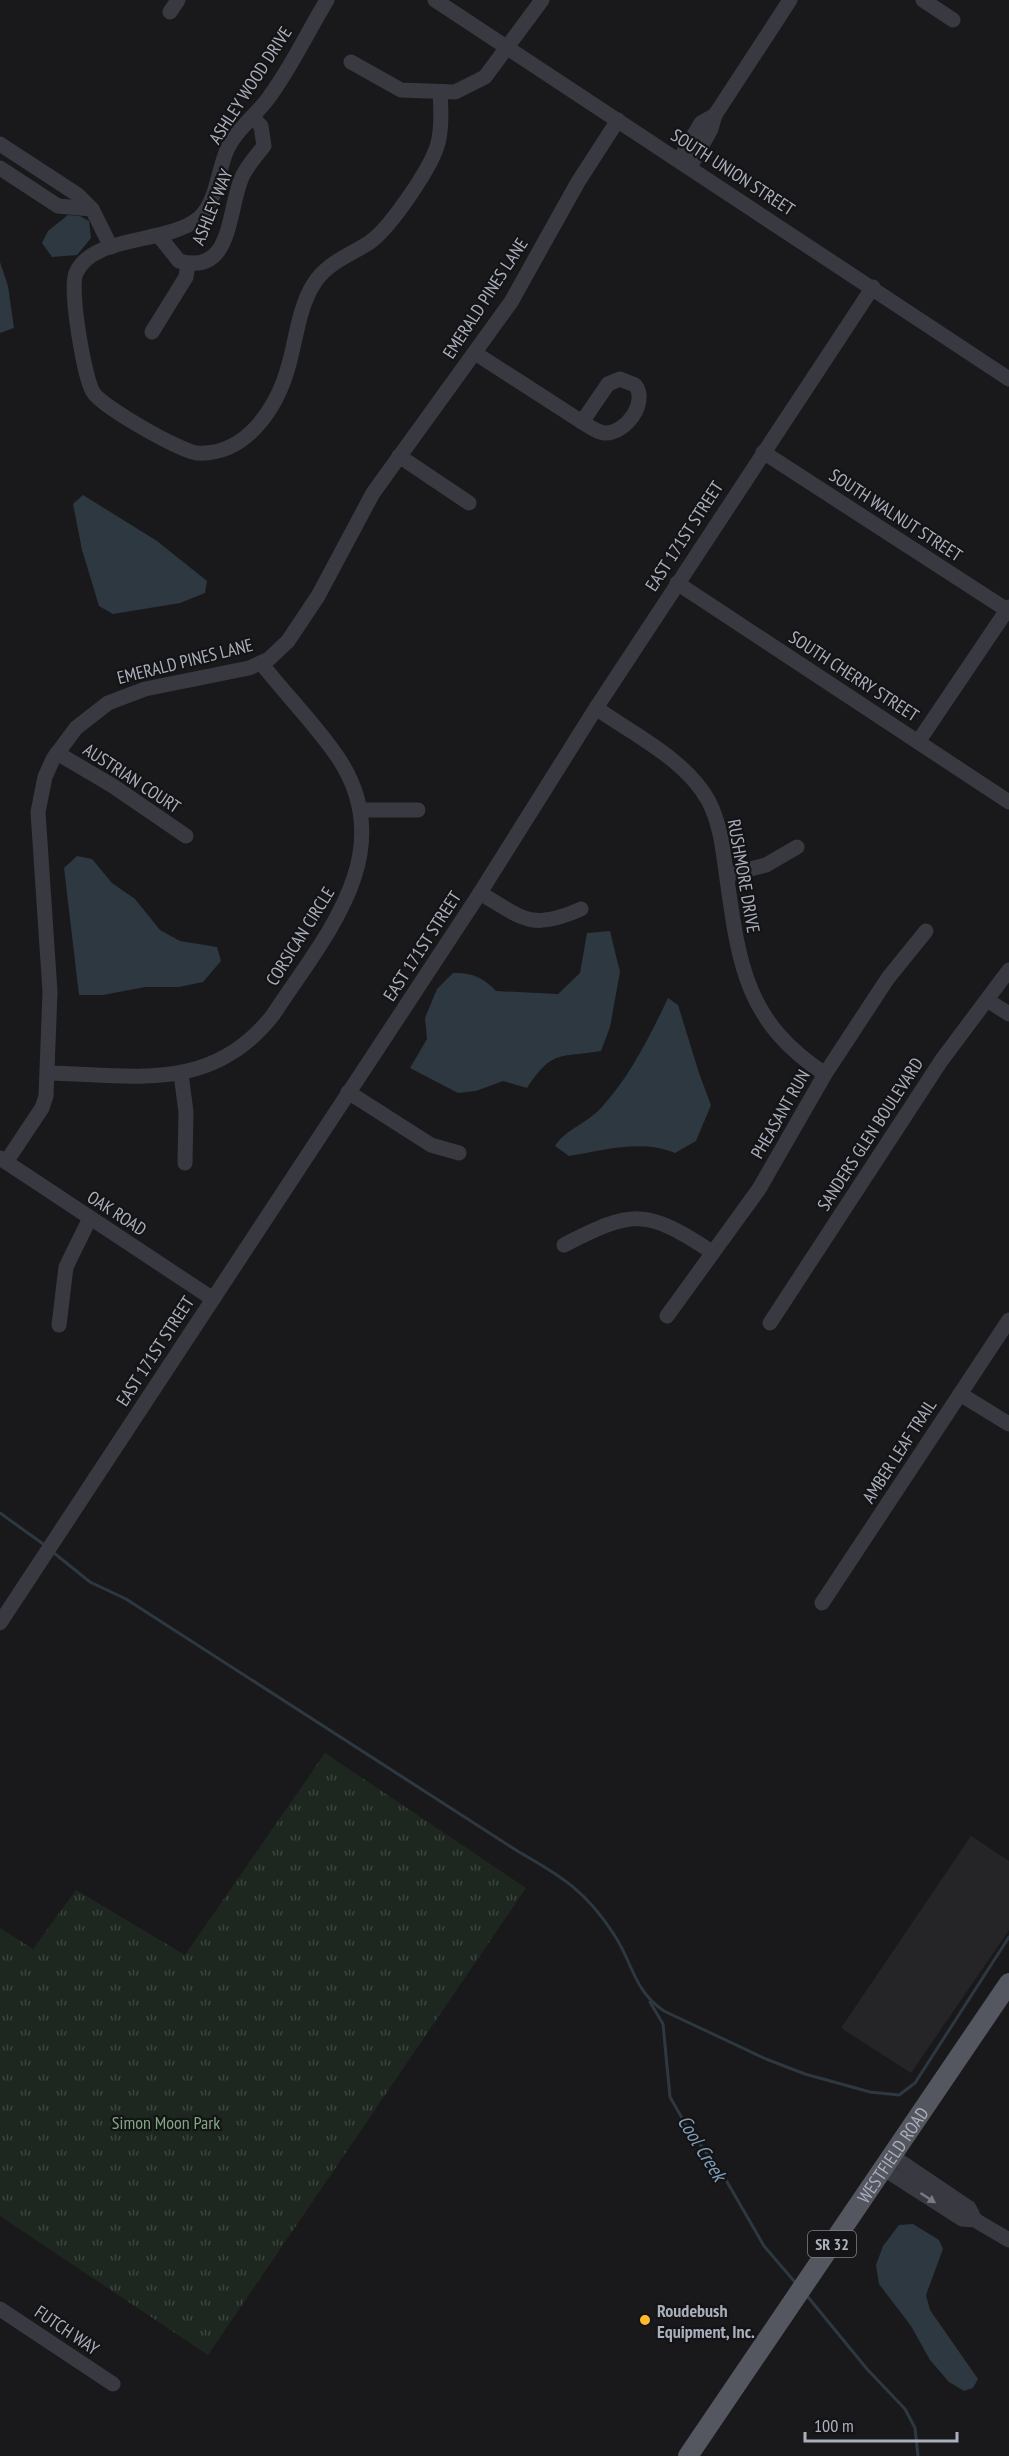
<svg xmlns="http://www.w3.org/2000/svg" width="1009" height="2456" font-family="'PT Sans Narrow',sans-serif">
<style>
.built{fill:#252528}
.park{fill:url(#park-tufts)}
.water{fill:#2d3841}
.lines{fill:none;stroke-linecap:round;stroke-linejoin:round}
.stream{stroke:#2d3841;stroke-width:3}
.minor{stroke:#393a41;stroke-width:15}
.major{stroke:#555760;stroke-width:20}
.oneway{fill:#777a85}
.poi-dot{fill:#ffbb2d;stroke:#141416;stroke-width:2}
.labels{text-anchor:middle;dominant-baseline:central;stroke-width:4.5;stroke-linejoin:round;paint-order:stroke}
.shield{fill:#141416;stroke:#7d808a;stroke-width:1.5}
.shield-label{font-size:16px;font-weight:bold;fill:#aaafbc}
.street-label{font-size:18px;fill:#aaafbc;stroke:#141416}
.park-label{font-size:18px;fill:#80a883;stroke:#141416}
.poi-label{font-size:18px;font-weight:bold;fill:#aaafbc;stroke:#141416;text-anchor:start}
.water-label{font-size:20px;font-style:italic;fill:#7f9db9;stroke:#141416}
</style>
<defs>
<pattern id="park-tufts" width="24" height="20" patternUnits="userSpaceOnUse" patternTransform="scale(1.5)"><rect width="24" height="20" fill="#1e271f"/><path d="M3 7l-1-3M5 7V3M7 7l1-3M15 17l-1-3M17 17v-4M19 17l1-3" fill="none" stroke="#3c443e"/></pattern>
</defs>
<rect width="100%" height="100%" fill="#19191b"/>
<!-- built -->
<path class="built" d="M971,1836L1009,1861V1930L911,2073L841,2028Z"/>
<!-- park -->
<path class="park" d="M325,1753L526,1888L208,2355L0,2216V1928L33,1949L76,1890L185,1955Z"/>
<!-- water -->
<g class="water">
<path d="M68,215L80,216L89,221L91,238L77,255L52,257L42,243L48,231Z"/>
<path d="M0,262L8,286L14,328L0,333Z"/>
<path d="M83,495L157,541L207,581L205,593L180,603L113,614L99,606L82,550L73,504Z"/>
<path d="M77,856L92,859L112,883L135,899L160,930L180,941L217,947L221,961L203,982L179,987H145L103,995H79L64,868Z"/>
<path d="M610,931L620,972L610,1027L601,1051C559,1058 553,1049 527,1088L503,1081L476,1091L458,1093L410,1068L427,1039L425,1018L437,989L453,973C472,972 484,978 496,991L558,994L580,973L587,933Z"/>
<path d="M668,998L678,1005L699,1073L711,1105L696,1141L675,1153C642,1139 604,1150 569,1156L555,1146C565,1130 587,1123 601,1108C629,1078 650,1036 668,998Z"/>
<path d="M913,2224L939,2240L943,2249L926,2295L930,2310L978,2379L973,2388L964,2391L949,2382L930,2360L911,2326L879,2284L876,2265L883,2246L899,2225Z"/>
</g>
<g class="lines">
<!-- stream -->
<g class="stream">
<path d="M0,1513L46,1546"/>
<path d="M54,1553L90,1582L126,1599L519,1852C563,1877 587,1892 615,1936C633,1964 634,1991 664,2011L766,2059L805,2074L870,2092L899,2095L915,2083L1009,1937"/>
<path d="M650,2002L663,2024L670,2097L686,2125L726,2180L764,2246L794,2281"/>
<path d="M808,2297L867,2369L905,2409L915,2428L918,2456"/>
</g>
<!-- minor -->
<g class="minor">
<path d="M327,0C307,33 290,70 267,100C254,117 234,132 226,152C218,172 216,203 199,218C166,245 93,234 76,273C69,289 84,376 93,392C102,407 180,451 197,453C247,456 278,406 289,364C296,339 299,308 313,285C327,262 349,256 370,242C390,228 432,167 438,143C442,126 441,109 440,93"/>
<path d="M435,0L1009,379"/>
<path d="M923,0L953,20"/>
<path d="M170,12L178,0"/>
<path d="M351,62L401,90L455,92L485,77L542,0"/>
<path d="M0,144L78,195L92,209L111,247"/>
<path d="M679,160L701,123L715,115"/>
<path d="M690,167L711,129L715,115L790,0"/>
<path d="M0,168L58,206L92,209"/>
<path d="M159,236L179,261C233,276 227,212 242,177C247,166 257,155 264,146L261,126L252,117"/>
<path d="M152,332L186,277L188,264"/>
<path d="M475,353L582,422"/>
<path d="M620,379L635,385C649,402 625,435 604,433C596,432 589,426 582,422L608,384Z"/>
<path d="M763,452L1007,610"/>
<path d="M399,456L469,503"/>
<path d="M677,583L1009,802"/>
<path d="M596,708C633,734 685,759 708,800C721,824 723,852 727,879C739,965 746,1022 825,1074"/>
<path d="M918,742L1009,607"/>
<path d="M57,753L113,786L186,836"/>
<path d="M360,810H418"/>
<path d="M727,875L766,865L797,847"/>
<path d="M480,893C524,919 531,931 581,909"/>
<path d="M987,1000L1009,1014"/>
<path d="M48,1073C135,1075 212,1093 273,1015C323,938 401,854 339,759C317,726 286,695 261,663"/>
<path d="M181,1074L186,1112L185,1163"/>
<path d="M348,1092L431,1145L459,1153"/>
<path d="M0,1158L213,1299"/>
<path d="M6,1162L42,1108L46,1096L50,992L38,812L45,777L53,759L76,728L108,703L145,689L249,668L269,659L288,641L318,596L373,493L511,302L578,182L618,120"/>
<path d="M564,1245C633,1209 647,1209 712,1252"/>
<path d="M667,1316L759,1189L825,1074L888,978L926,931"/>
<path d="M770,1323L941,1061L1009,970"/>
<path d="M59,1325L66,1267L90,1218"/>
<path d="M960,1394L1009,1424"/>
<path d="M822,1603L1009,1320"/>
<path d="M0,1623L478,896L596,708L873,287"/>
<path d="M892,2156L969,2208L975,2220"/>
<path d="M884,2169L962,2219L975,2220L1009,2240"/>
<path d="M0,2309L113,2384"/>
</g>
<!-- major -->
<path class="major" id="s1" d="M688,2456L1009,1983"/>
</g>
<!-- one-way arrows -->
<defs><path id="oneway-solid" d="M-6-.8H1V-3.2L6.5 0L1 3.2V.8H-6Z" transform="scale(1.5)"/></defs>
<use class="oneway" href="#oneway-solid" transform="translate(928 2198) rotate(33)"/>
<!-- markers -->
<circle class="poi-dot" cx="645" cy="2320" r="6"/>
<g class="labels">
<!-- shield labels -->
<rect class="shield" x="808" y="2231" width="48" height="26" rx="4.5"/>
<g class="shield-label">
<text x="832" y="2244">SR 32</text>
</g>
<!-- street labels -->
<g class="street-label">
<text transform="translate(250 85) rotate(-57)">ASHLEY WOOD DRIVE</text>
<text transform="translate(733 172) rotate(33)">SOUTH UNION STREET</text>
<text transform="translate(212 207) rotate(-68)">ASHLEY WAY</text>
<text transform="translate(485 298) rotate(-57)">EMERALD PINES LANE</text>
<text transform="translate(896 515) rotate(33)">SOUTH WALNUT STREET</text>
<text transform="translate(684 536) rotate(-57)">EAST 171ST STREET</text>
<text transform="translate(185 661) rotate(-14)">EMERALD PINES LANE</text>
<text transform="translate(854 676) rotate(33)">SOUTH CHERRY STREET</text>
<text transform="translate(132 778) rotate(33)">AUSTRIAN COURT</text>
<text transform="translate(744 876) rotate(80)">RUSHMORE DRIVE</text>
<text transform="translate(300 936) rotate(-58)">CORSICAN CIRCLE</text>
<text transform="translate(422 946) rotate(-57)">EAST 171ST STREET</text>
<text transform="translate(780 1114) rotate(-60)">PHEASANT RUN</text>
<text transform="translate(870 1134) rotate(-57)">SANDERS GLEN BOULEVARD</text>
<text transform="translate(117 1213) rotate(33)">OAK ROAD</text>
<text transform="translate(155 1351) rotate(-57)">EAST 171ST STREET</text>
<text transform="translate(899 1451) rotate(-57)">AMBER LEAF TRAIL</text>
<text stroke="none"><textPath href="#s1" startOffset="364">WESTFIELD ROAD</textPath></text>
<text transform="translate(67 2330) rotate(34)">FUTCH WAY</text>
</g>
<!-- park labels -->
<g class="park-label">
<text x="166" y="2122">Simon Moon Park</text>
</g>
<!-- poi labels -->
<g class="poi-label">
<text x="657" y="2310">Roudebush<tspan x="657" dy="21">Equipment, Inc.</tspan></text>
</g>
<!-- water labels -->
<g class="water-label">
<text transform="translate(702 2148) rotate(58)">Cool Creek</text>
</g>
</g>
<!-- scale -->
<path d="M805 2432v9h152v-9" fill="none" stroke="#aaafbc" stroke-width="3"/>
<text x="814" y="2432" font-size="18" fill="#aaafbc" stroke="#141416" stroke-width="4.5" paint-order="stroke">100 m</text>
</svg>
